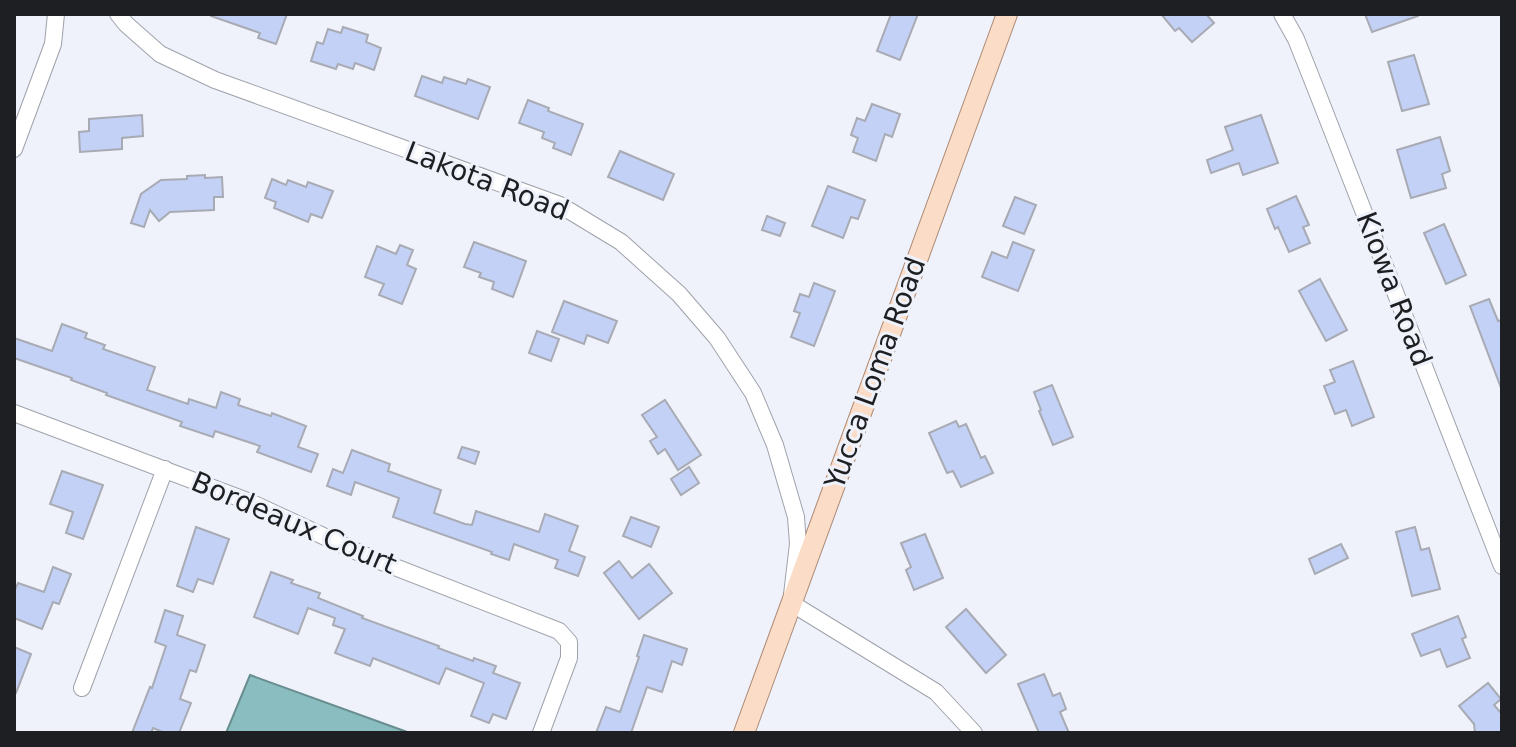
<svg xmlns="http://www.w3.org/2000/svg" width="1516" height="747" font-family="'DejaVu Sans',sans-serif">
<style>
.water{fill:#89bdbf;stroke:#698e90;stroke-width:2}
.building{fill:#c4d1f6;stroke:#a8abb3;stroke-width:2}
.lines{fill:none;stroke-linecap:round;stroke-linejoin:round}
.minor-casing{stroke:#9fa2aa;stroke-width:18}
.major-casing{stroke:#ac8a75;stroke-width:22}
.minor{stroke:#fff;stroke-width:16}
.major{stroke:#fbdcc7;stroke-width:20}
.labels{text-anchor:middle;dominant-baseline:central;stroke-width:6;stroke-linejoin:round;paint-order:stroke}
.street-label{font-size:28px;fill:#1e1f22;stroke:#eff2fb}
</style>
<rect width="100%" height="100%" fill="#eff2fb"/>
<!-- water -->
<path class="water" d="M250,675L410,733H226Z"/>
<!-- building -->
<g class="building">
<path d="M211,14H287L276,44L258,38L260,33L211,16Z"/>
<path d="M891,14H918L900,60L877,51Z"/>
<path d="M1161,14H1206L1214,23L1192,42L1179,28L1175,31Z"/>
<path d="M1365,14H1418V16L1372,32Z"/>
<path d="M343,27L368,35L366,42L381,48L374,70L355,63L353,69L338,64L336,69L311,61L317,42L323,44L328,29L341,33Z"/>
<path d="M1414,55L1429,104L1402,111L1388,62Z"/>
<path d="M422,76L442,83L444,77L466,84L468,79L490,87L478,119L415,96Z"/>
<path d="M528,100L549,108L548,111L583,124L571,155L553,148L555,143L542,138L544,132L519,123Z"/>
<path d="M872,104L900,114L892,137L885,134L876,161L853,152L858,138L851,135L857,118L865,121Z"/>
<path d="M142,115L143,136L122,138V149L80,152L79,132L89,131V119Z"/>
<path d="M1261,115L1278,163L1243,175L1239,163L1211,173L1207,160L1233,150L1225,127Z"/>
<path d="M1440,137L1450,171L1442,174L1446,188L1411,198L1397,150Z"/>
<path d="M620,151L674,174L663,200L608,177Z"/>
<path d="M205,175V178L222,177L223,197H214V210L170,212L159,221L150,210L144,227L131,223L141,194L161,180L187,179V176Z"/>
<path d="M272,179L286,185L288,180L306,187L308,182L333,191L322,218L311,214L308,222L274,208L276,202L265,198Z"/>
<path d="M828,186L865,200L858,219L851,217L843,238L812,226Z"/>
<path d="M1296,196L1309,225L1303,227L1310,243L1289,252L1278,227L1275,229L1267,209Z"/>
<path d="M1015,197L1036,205L1024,234L1003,226Z"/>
<path d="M767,216L785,223L780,236L762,230Z"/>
<path d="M1444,224L1466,275L1446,284L1424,233Z"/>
<path d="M474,242L526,261L513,297L492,289L494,282L479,277L481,273L464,267Z"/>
<path d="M1013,242L1034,250L1018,291L982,277L992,252L1007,258Z"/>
<path d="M400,245L413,250L407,265L416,269L402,304L379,295L384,284L365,277L377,246L396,254Z"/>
<path d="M1320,279L1347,330L1326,341L1299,291Z"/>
<path d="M814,283L835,291L814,346L791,337L800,313L794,311L800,294L809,297Z"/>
<path d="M1489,299L1498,321L1502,320L1501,388L1470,306Z"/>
<path d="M564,301L617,321L608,343L587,335L584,344L552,332Z"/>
<path d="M62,324L87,333L85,338L105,345L103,349L155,367L147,390L188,404L189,399L216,408L221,392L240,399L238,405L271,416L272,413L306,426L298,447L318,454L311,472L257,452L260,446L215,431L213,437L180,426L182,422L106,395L107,393L71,380L72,378L14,358V338L52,351Z"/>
<path d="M537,331L559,339L551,361L529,353Z"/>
<path d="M1353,361L1374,417L1352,426L1346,410L1335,414L1324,386L1335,382L1330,370Z"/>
<path d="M1052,385L1073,437L1053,445L1039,411L1041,410L1034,392Z"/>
<path d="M665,400L701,455L678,470L665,449L658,454L650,441L657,437L642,415Z"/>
<path d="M956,421L959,427L966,424L981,458L985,456L993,473L961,487L953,471L947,473L929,433Z"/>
<path d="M462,447L479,452L475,464L458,458Z"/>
<path d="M352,450L390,464L388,471L441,490L434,513L465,524L472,525L476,511L539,532L545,514L578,526L569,551L585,557L578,576L555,568L558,560L514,544L509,560L491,554L492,552L393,517L399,498L355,482L351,495L327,486L333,469L343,473Z"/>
<path d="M689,467L699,483L681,495L671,479Z"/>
<path d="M62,471L103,485L83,539L66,533L73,512L50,504Z"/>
<path d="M631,517L659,527L651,547L623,536Z"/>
<path d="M196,527L229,539L213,584L198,579L193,592L177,586Z"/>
<path d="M1415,527L1421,550L1429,548L1440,589L1412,596L1396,532Z"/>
<path d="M925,534L943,578L914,590L906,570L911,567L901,543Z"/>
<path d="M1341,544L1348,558L1315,574L1309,559Z"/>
<path d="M619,561L632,578L649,564L672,593L639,619L604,573Z"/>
<path d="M53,567L71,574L59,604L53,602L42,629L14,618V592L18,583L44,592Z"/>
<path d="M271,572L293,580L291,583L320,593L318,598L363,616L362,618L439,646L438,648L473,661L474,658L496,666L493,673L520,683L506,719L493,714L489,723L471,716L484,683L446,668L439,684L373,658L370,666L335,653L345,629L333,625L335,618L308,608L298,634L254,617Z"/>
<path d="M966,609L1006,655L986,673L946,627Z"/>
<path d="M165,610L183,616L177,635L205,645L196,672L190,670L180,699L191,703L179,733H165L153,728L151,733H132L150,687L152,688L166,646L155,642Z"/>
<path d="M1458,616L1466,637L1462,639L1470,658L1447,667L1440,649L1421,656L1412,634Z"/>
<path d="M644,635L687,649L682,665L672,661L662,692L647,687L631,733H596L606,707L620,712L639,657L637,656Z"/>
<path d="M14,647L31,654L16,693H14Z"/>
<path d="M1044,674L1053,696L1060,693L1066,709L1060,712L1069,733H1039L1018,684Z"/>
<path d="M1488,683L1501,699L1494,705L1502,714V733H1475L1474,724L1459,706Z"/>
</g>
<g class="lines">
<!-- minor casing -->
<g class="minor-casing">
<g id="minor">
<path d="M118,14L126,24L160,54L215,80L560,205L621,242L679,294L717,338L753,393L775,445L796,517L798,544L791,603L936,692L974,733"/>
<path d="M1282,14L1296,39L1317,92L1502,566"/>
<path d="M14,149L53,44L56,14"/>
<path d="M14,413L250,502L364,555L559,631L569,642V658L541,733"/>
<path d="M82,688L165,469"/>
</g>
</g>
<!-- major casing -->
<g class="major-casing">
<path id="major" d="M744,733L1007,14"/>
</g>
<!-- minor -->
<use href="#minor" class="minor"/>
<!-- major -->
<use href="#major" class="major"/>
</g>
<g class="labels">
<!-- street labels -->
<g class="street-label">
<text transform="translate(487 181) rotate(21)">Lakota Road</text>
<text transform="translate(1394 289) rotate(69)">Kiowa Road</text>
<text transform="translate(875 373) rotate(-70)">Yucca Loma Road</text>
<text transform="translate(294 523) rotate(23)">Bordeaux Court</text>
</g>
</g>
<!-- border -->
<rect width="1516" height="747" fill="none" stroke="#1e1f22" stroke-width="32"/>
</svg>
